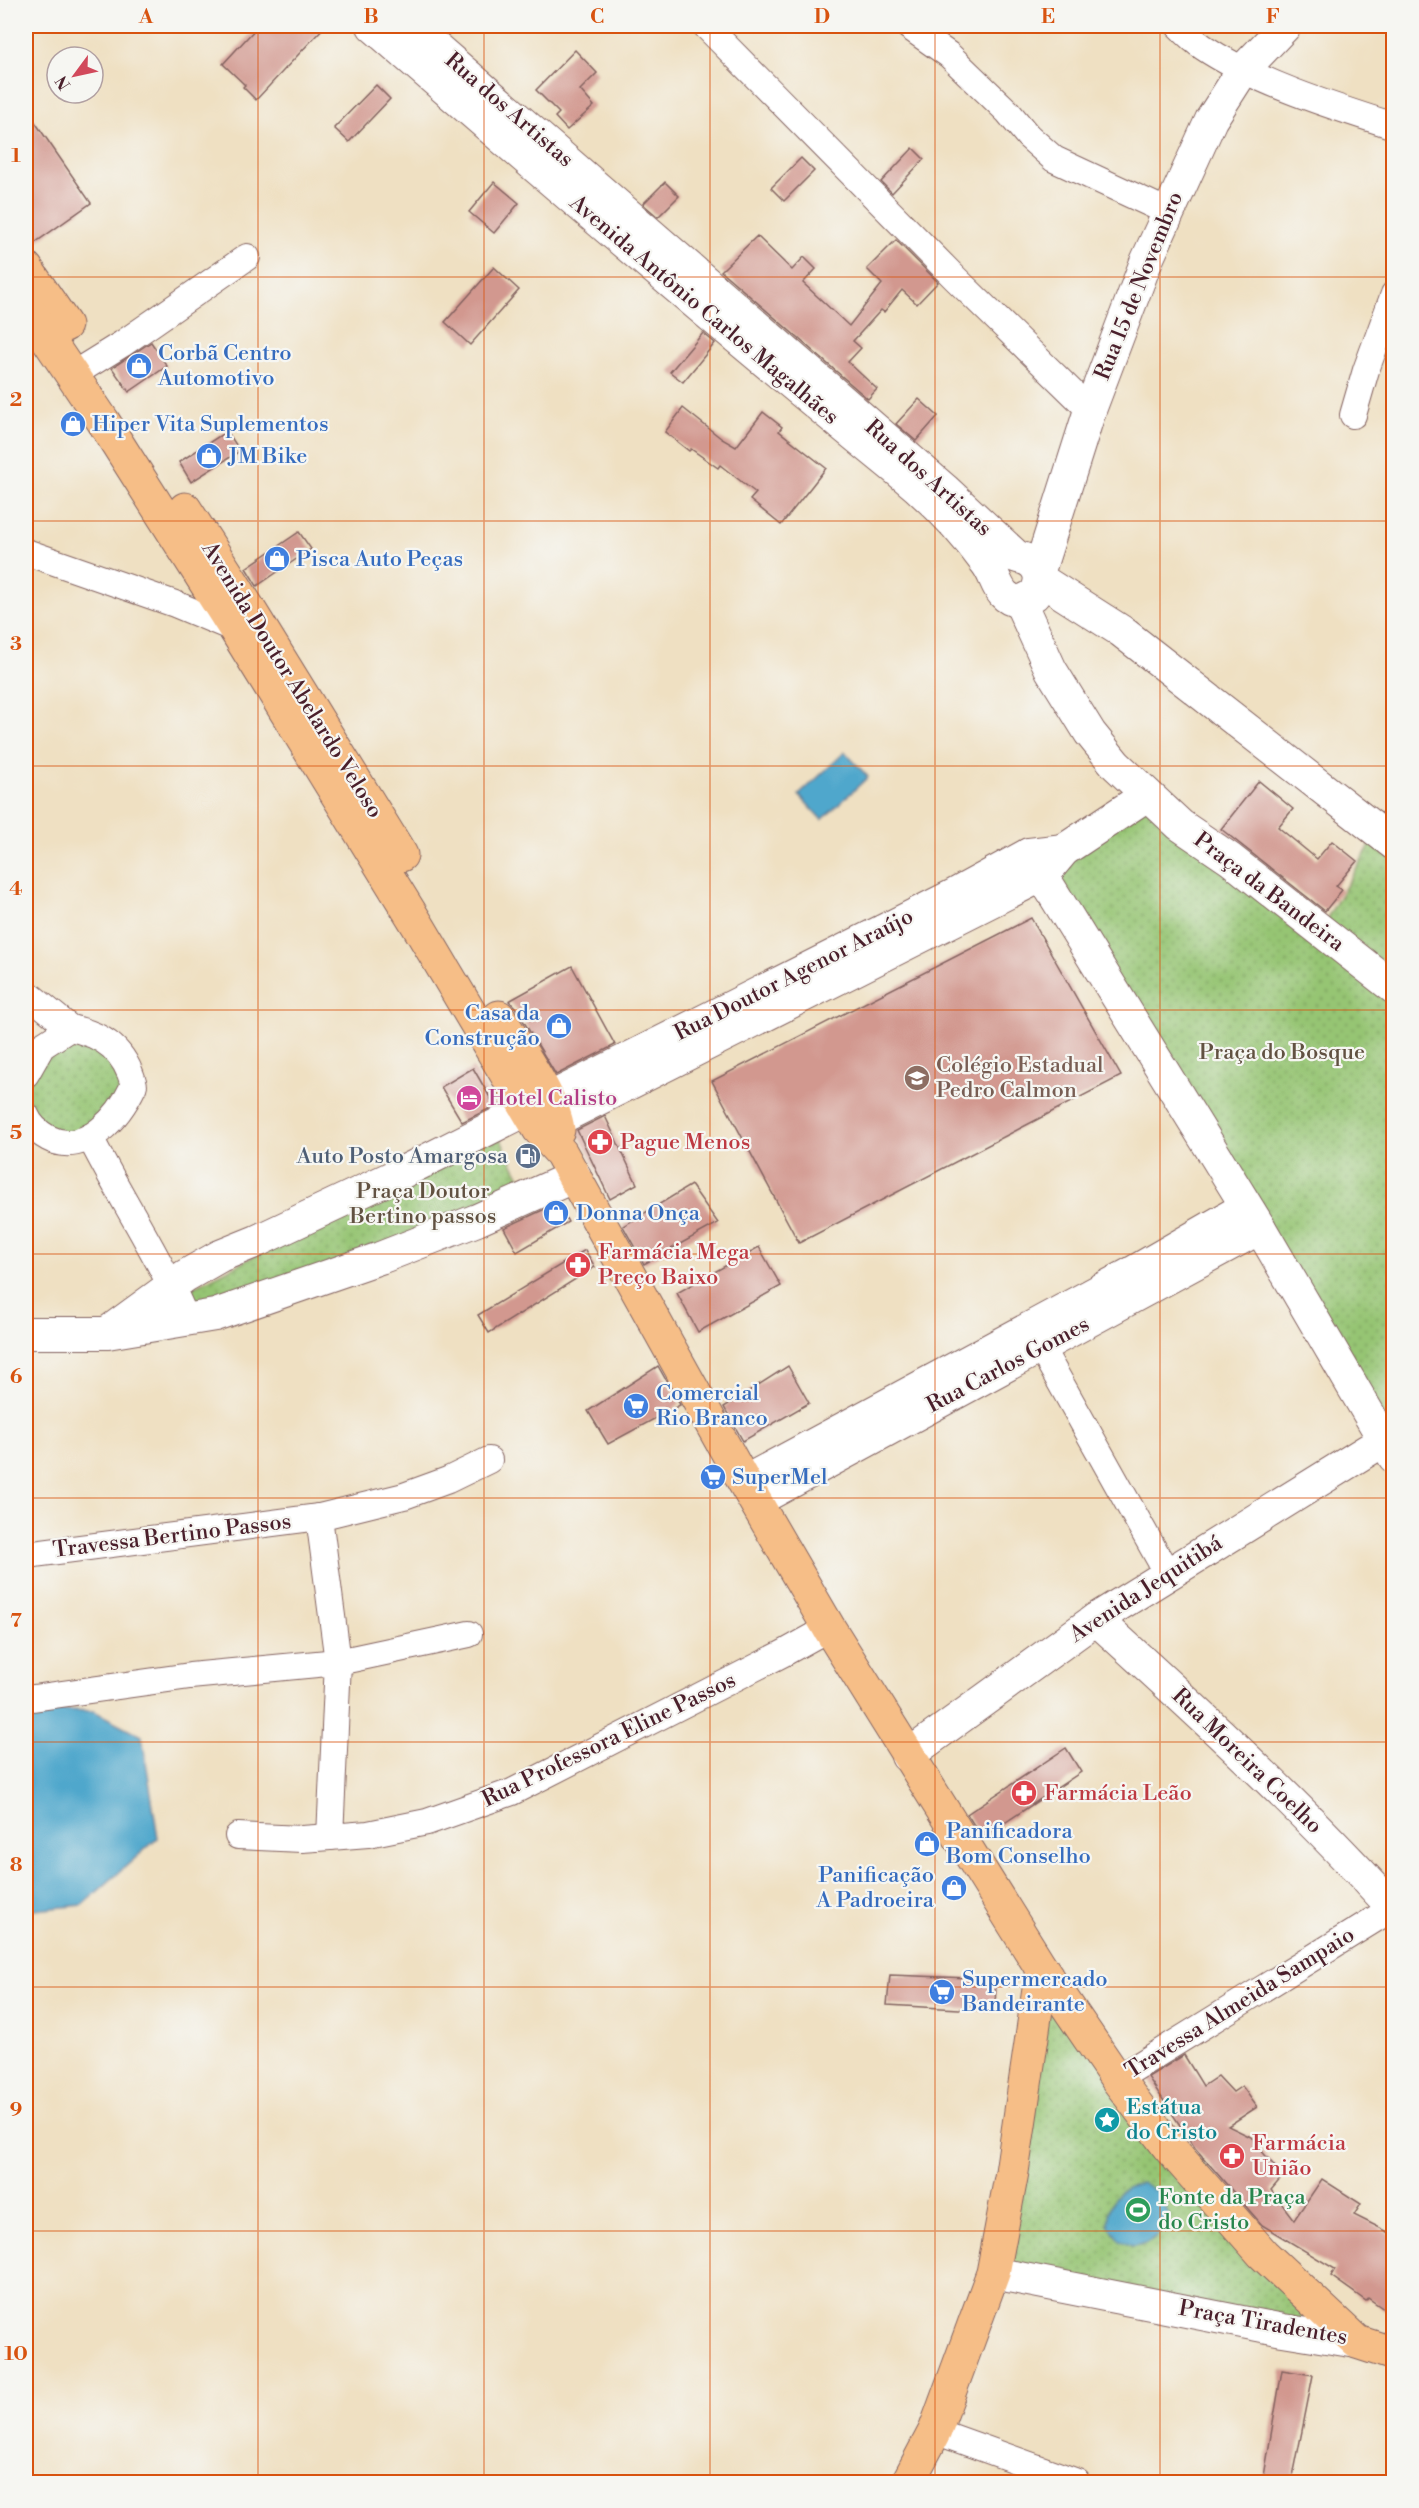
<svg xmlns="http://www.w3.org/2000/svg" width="1419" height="2508" font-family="'Libre Bodoni',serif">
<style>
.park{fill:url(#park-dots);stroke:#70724f;stroke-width:1.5}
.water{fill:#4fa7cc;stroke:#4c637c;stroke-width:1.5}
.building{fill:#d2988f}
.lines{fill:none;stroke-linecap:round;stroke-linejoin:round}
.minor-casing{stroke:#846360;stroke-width:28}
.tertiary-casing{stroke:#846360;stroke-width:34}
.primary-casing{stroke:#846360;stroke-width:35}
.minor{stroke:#fff;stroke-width:26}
.tertiary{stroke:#fff;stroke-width:32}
.primary{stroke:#f6be87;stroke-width:33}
.grid{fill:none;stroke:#d8530f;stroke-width:1.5;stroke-opacity:0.55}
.labels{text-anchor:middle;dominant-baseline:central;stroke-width:4.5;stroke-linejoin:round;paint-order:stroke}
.street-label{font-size:22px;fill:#4a1f2b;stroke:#f6f6f2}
.shop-label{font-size:22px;fill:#366cbe;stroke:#f6f6f2;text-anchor:start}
.park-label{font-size:22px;fill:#615141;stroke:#f6f6f2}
.education-label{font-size:22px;fill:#785e54;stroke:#f6f6f2;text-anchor:start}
.hotel-label{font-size:22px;fill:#b23c85;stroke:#f6f6f2;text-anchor:start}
.health-label{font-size:22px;fill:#be3a42;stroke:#f6f6f2;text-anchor:start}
.service-label{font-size:22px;fill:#4e5e75;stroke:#f6f6f2;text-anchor:end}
.culture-label{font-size:22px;fill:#0d838f;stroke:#f6f6f2;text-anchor:start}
.leisure-label{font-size:22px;fill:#27864d;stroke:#f6f6f2;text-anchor:start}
.neatline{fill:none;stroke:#d8530f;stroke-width:2}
.grid-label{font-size:20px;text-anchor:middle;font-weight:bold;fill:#d8530f}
</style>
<defs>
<pattern id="park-dots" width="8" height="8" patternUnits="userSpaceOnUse" patternTransform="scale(1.5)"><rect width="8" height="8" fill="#96c573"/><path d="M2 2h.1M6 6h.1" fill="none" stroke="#7c9f5f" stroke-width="1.8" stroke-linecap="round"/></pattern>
</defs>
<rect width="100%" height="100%" fill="#f6f6f2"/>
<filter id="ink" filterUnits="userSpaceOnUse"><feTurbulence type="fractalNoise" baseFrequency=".0167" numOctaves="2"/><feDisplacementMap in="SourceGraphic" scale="12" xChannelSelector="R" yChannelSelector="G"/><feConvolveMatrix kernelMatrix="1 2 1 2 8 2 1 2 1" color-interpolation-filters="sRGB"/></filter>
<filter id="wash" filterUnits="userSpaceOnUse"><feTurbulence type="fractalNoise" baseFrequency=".008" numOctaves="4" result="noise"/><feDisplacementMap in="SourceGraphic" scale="24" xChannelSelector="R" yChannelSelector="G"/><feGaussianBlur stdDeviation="1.35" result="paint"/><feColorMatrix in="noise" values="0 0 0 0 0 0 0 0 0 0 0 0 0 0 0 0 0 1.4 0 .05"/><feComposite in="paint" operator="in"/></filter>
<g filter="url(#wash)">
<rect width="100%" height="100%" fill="#efe0c2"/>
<!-- park -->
<g class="park">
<path d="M1147,795L1320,930L1377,834L1393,847L1394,1435L1043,875Z"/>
<path d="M74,1033L124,1066L118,1115L64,1142C30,1115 26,1120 26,1075Z"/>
<path d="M497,1133L528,1193L175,1337L142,1346L117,1326Z"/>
<path d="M1042,1970L1337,2326L994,2273Z"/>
</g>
<!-- water -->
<g class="water">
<path d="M845,752L868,777L822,820L799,795Z"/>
<path d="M35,1709L94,1711L142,1736L158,1838L82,1905L26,1911V1712Z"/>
<path d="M1142,2182L1161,2195L1169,2216C1163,2234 1151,2244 1132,2246L1121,2241L1108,2225C1110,2195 1115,2192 1142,2182Z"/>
</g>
<g id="blocks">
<!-- building -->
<g class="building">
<path d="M258,26H325L256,100L243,87L245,85L223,64Z"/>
<path d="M575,50L597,73L580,90L594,106L567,130L555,117L559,113L536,90Z"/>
<path d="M376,85L390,99L349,142L334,128Z"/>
<path d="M26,109L91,203L26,249Z"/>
<path d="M913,148L924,159L892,193L881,182Z"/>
<path d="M801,158L814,171L784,201L771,188Z"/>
<path d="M494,182L519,203L494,233L469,212Z"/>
<path d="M665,182L679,196L658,217L643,204Z"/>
<path d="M757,236L792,270L804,257L816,269L803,283L849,326L882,284L867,269L896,240L938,282L917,304L902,290L884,312L881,310L853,341L861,348L848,362L877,389L868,399L721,271Z"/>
<path d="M494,267L519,290L470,345L445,322Z"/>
<path d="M703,333L715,343L683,382L670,372Z"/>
<path d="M151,342L167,366L129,392L112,368Z"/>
<path d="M919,399L938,416L916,441L896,424Z"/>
<path d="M683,408L722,439L736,447L763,412L782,427L779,431L826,468L781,525L750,500L756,493L720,465L718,468L691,449L689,451L665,432Z"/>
<path d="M227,431L240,451L191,482L179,462Z"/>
<path d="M299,532L311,549L257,586L246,568Z"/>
<path d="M1259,781L1293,809L1278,827L1317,859L1332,841L1357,861L1336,886L1342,890L1325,911L1221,829Z"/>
<path d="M1031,918L1121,1076L799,1243L712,1081Z"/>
<path d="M572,966L615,1045L556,1075L515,1007L509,1001Z"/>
<path d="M473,1068L495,1106L462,1122L441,1087Z"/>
<path d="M605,1116L637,1184L610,1199L577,1130Z"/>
<path d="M691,1185L718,1223L644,1264L623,1226Z"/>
<path d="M558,1203L568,1222L517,1252L504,1228Z"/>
<path d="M759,1247L781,1286L698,1332L677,1293Z"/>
<path d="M585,1250L595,1267L489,1333L478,1315Z"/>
<path d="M658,1366L680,1405L608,1444L588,1411Z"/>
<path d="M788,1366L809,1403L743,1441L724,1407Z"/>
<path d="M1066,1748L1081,1772L982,1838L967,1814Z"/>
<path d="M890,1975L996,1979L995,2011L887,2005Z"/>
<path d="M1184,2055L1203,2086L1218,2076L1233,2092L1242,2086L1257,2107L1228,2126L1255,2139L1254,2142L1283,2176L1271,2190L1294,2220L1322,2179L1361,2204L1354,2215L1394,2235V2316L1368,2298L1366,2301L1331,2276L1335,2269L1262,2225L1195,2148L1148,2077Z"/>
<path d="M1282,2370L1313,2375L1292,2482H1263Z"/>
</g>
</g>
</g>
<g filter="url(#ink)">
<use href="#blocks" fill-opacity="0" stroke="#846360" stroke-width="1.5"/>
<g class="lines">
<!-- minor casing -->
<g class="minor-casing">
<g id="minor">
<path d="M706,26L955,278L1090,410"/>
<path d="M908,26L949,55L1008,112L1028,136L1054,159L1168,212"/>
<path d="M1179,26C1186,33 1194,41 1203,47C1255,82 1334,107 1394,126"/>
<path d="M72,375L122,344L247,257"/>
<path d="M1353,415L1366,370L1394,294"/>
<path d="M26,552L175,604L235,629L239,627"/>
<path d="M26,992L70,1028"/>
<path d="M26,1074L42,1046L70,1028C105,1035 125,1051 134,1085C120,1115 86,1158 48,1138C39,1133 30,1125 26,1115"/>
<path d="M90,1137C121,1199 160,1257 187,1321"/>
<path d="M1031,1330L1167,1573"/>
<path d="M319,1517L338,1662L469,1634"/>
<path d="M26,1553L34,1554L319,1517L404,1496L448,1480L489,1460"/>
<path d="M26,1699L190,1676L338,1662L330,1837L368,1834L427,1822L512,1792L784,1653L829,1628"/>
<path d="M238,1836L302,1839L330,1837"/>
<path d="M1117,2079L1393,1908"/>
<path d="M935,2431L1077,2482"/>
</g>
</g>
<!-- tertiary casing -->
<g class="tertiary-casing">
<g id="tertiary">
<path d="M373,26C545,176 718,325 896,469C931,497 961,528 987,564C998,579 997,599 1020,602L1034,595C1046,578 1038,560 1017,557L944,489L411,26"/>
<path d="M1039,571L1090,410L1146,262L1211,120L1243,70L1285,26"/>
<path d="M1041,580L1121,631L1394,844"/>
<path d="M1020,602L1051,670L1090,733L1116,765L1180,825L1230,859L1394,988"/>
<path d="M1029,854L1260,1228L1394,1457"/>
<path d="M539,1129L1043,875L1064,850L1147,795"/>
<path d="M26,1333H107L215,1315L380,1258L477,1220L575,1176"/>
<path d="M107,1333L185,1276L220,1256L257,1241L403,1172L954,895L1029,854L1064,850"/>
<path d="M744,1482L1130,1274L1246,1207"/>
<path d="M756,1501L1260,1228"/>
<path d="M1096,1619C1198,1712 1301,1806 1394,1909"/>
<path d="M907,1756L1096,1619L1394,1434"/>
<path d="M993,2273L1283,2330L1357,2342"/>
</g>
</g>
<!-- primary casing -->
<g class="primary-casing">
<g id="primary">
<path d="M26,268L65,325"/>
<path d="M26,307L103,421L235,629L417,924L539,1129L561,1153L744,1482L829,1628L1042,1969L1117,2079L1168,2146L1263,2254L1357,2342L1394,2354"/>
<path d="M185,509L231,580L401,855"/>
<path d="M499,1017C516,1046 554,1098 558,1130"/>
<path d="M908,2482L935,2431L993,2273L1012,2172L1042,1969"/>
</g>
</g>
<!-- minor -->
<use href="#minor" class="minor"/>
<!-- tertiary -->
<use href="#tertiary" class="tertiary"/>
<!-- primary -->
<use href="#primary" class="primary"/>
</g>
</g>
<!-- grid -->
<path class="grid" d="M258,26V2482M484,26V2482M710,26V2482M935,26V2482M1160,26V2482M26,277H1394M26,521H1394M26,766H1394M26,1010H1394M26,1254H1394M26,1498H1394M26,1742H1394M26,1987H1394M26,2231H1394"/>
<!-- icons -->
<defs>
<g id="shop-disc" transform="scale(1.35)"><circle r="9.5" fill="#3f7fe0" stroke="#f6f6f2"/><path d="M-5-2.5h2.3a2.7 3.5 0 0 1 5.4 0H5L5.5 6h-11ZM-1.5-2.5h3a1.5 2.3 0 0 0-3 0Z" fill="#fff"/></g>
<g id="school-disc" transform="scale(1.35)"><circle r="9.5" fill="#8d6e63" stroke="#f6f6f2"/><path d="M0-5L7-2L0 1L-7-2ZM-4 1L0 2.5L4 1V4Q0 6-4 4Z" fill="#fff"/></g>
<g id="hotel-disc" transform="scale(1.35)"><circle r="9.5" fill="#d1479c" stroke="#f6f6f2"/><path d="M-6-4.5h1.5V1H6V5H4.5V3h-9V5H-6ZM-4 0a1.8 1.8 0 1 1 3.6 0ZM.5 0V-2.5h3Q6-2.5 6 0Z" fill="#fff"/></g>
<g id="pharmacy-disc" transform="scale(1.35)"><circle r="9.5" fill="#e0444e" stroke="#f6f6f2"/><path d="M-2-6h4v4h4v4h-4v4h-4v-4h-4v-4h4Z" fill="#fff"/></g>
<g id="fuel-disc" transform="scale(1.35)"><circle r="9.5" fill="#5c6f8a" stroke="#f6f6f2"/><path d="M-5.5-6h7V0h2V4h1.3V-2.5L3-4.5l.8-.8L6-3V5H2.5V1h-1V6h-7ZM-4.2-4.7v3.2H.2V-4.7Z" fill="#fff"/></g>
<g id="supermarket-disc" transform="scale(1.35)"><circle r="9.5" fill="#3f7fe0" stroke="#f6f6f2"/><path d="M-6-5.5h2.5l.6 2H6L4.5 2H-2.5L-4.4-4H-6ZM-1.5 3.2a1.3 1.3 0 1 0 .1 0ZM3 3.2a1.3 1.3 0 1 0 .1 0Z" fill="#fff"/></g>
<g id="sight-disc" transform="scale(1.35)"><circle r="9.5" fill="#0f9aa8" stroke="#f6f6f2"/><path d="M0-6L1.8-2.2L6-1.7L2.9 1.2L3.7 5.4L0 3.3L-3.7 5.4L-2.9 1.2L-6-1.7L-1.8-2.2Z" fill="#fff"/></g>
<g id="stadium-disc" transform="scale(1.35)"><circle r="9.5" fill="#2e9e5b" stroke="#f6f6f2"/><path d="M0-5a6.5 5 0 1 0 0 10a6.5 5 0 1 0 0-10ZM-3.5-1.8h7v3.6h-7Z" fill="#fff"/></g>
</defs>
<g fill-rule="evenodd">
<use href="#shop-disc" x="139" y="366"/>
<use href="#shop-disc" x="73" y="424"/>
<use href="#shop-disc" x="209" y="456"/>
<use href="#shop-disc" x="277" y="559"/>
<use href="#shop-disc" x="559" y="1026"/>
<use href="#school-disc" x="917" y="1078"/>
<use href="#hotel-disc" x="469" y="1098"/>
<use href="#pharmacy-disc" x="600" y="1142"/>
<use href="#fuel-disc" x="528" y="1156"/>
<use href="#shop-disc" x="556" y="1213"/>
<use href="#pharmacy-disc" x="578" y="1265"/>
<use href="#supermarket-disc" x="636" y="1406"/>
<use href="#supermarket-disc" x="713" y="1477"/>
<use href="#pharmacy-disc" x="1024" y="1793"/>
<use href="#shop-disc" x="927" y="1844"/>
<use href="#shop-disc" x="954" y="1888"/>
<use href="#supermarket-disc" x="942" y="1992"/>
<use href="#sight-disc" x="1107" y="2120"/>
<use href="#pharmacy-disc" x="1232" y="2156"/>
<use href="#stadium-disc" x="1138" y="2210"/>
</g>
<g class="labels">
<!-- street labels -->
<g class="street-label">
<text transform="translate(509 110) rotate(41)">Rua dos Artistas</text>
<text transform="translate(1139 286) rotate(-68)">Rua 15 de Novembro</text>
<text transform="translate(704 310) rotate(40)">Avenida Antônio Carlos Magalhães</text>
<text transform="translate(928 478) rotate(42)">Rua dos Artistas</text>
<text transform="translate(292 680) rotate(58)">Avenida Doutor Abelardo Veloso</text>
<text transform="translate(1269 892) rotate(37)">Praça da Bandeira</text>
<text transform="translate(794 975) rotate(-27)">Rua Doutor Agenor Araújo</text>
<text transform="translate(1008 1365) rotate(-28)">Rua Carlos Gomes</text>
<text transform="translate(172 1536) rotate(-7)">Travessa Bertino Passos</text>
<text transform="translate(1146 1589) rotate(-33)">Avenida Jequitibá</text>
<text transform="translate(609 1740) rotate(-26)">Rua Professora Eline Passos</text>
<text transform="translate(1247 1761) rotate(44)">Rua Moreira Coelho</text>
<text transform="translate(1240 2003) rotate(-32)">Travessa Almeida Sampaio</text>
<text transform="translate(1263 2323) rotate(10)">Praça Tiradentes</text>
</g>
<!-- shop labels -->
<g class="shop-label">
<text x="158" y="353">Corbã Centro<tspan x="158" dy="25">Automotivo</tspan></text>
<text x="92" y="424">Hiper Vita Suplementos</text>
<text x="228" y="456">JM Bike</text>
<text x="296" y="559">Pisca Auto Peças</text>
<text x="540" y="1013" text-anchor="end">Casa da<tspan x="540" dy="25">Construção</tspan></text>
<text x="576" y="1213">Donna Onça</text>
<text x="656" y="1393">Comercial<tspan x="656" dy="25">Rio Branco</tspan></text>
<text x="732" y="1477">SuperMel</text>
<text x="946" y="1831">Panificadora<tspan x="946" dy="25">Bom Conselho</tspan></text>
<text x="934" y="1875" text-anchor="end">Panificação<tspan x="934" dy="25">A Padroeira</tspan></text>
<text x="962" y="1979">Supermercado<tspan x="962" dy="25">Bandeirante</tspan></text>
</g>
<!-- park labels -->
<g class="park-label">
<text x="1282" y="1052">Praça do Bosque</text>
<text x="423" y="1191">Praça Doutor<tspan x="423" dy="25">Bertino passos</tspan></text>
</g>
<!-- education labels -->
<g class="education-label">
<text x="936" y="1065">Colégio Estadual<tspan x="936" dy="25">Pedro Calmon</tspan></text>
</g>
<!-- hotel labels -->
<g class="hotel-label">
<text x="488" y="1098">Hotel Calisto</text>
</g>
<!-- health labels -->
<g class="health-label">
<text x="620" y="1142">Pague Menos</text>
<text x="598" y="1252">Farmácia Mega<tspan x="598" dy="25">Preço Baixo</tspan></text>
<text x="1044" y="1793">Farmácia Leão</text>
<text x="1252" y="2143">Farmácia<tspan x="1252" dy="25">União</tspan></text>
</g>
<!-- service labels -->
<g class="service-label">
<text x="508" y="1156">Auto Posto Amargosa</text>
</g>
<!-- culture labels -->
<g class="culture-label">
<text x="1126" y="2107">Estátua<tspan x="1126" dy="25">do Cristo</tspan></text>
</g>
<!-- leisure labels -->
<g class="leisure-label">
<text x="1158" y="2197">Fonte da Praça<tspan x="1158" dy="25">do Cristo</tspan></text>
</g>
</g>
<!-- margin -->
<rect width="1419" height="2508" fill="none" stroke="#f6f6f2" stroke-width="66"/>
<!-- north arrow -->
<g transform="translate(75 75) rotate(237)"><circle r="28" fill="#f6f6f2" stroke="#b1a0a2" stroke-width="1.5"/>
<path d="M0-4.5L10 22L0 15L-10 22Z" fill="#d1495b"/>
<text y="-9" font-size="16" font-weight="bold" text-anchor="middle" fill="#4a1f2b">N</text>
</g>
<rect x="33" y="33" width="1353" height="2442" class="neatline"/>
<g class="grid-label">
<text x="146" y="23">A</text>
<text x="371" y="23">B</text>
<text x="597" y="23">C</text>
<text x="822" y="23">D</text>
<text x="1048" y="23">E</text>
<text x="1273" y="23">F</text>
<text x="16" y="162">1</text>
<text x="16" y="406">2</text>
<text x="16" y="650">3</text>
<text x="16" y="895">4</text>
<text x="16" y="1139">5</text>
<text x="16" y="1383">6</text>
<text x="16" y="1627">7</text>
<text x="16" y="1871">8</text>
<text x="16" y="2116">9</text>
<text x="16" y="2360">10</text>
</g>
</svg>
